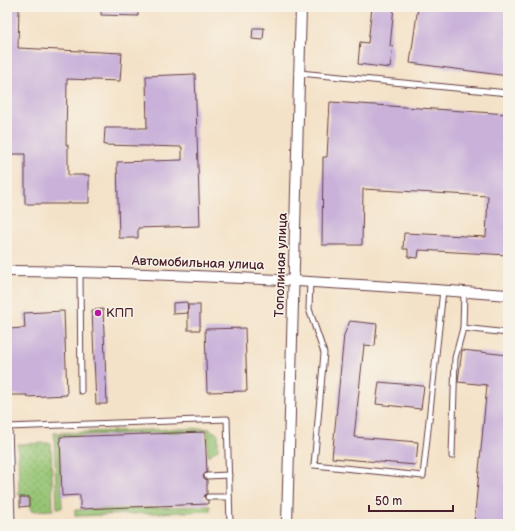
<svg xmlns="http://www.w3.org/2000/svg" width="515" height="531" font-family="'Balsamiq Sans',sans-serif">
<style>
.grass{fill:url(#grass-tufts);stroke:#70724f}
.park{fill:url(#park-dots);stroke:#70724f}
.building{fill:#c9b1d9}
.lines{fill:none;stroke-linecap:round;stroke-linejoin:round}
.service-casing{stroke:#643c43;stroke-width:7}
.minor-casing{stroke:#643c43;stroke-width:12}
.service{stroke:#fff;stroke-width:5}
.minor{stroke:#fff;stroke-width:10}
.poi-dot{fill:#b5179e;stroke:#f7f3e8;stroke-width:1.5}
.labels{text-anchor:middle;dominant-baseline:central;stroke-width:3;stroke-linejoin:round;paint-order:stroke}
.street-label{font-size:13px;fill:#4a1f2b;stroke:#f7f3e8}
.poi-label{font-size:13px;fill:#4a1f2b;stroke:#f7f3e8;text-anchor:start}
</style>
<defs>
<pattern id="grass-tufts" width="24" height="20" patternUnits="userSpaceOnUse"><rect width="24" height="20" fill="#96c473"/><path d="M3 7l-1-3M5 7V3M7 7l1-3M15 17l-1-3M17 17v-4M19 17l1-3" fill="none" stroke="#7c9f5f"/></pattern>
<pattern id="park-dots" width="8" height="8" patternUnits="userSpaceOnUse"><rect width="8" height="8" fill="#96c473"/><path d="M2 2h.1M6 6h.1" fill="none" stroke="#7c9f5f" stroke-width="1.8" stroke-linecap="round"/></pattern>
</defs>
<rect width="100%" height="100%" fill="#f7f3e8"/>
<filter id="ink" filterUnits="userSpaceOnUse"><feTurbulence type="fractalNoise" baseFrequency=".025" numOctaves="2"/><feDisplacementMap in="SourceGraphic" scale="8" xChannelSelector="R" yChannelSelector="G"/><feConvolveMatrix kernelMatrix="1 2 1 2 8 2 1 2 1" color-interpolation-filters="sRGB"/></filter>
<filter id="wash" filterUnits="userSpaceOnUse"><feTurbulence type="fractalNoise" baseFrequency=".012" numOctaves="4" result="noise"/><feDisplacementMap in="SourceGraphic" scale="16" xChannelSelector="R" yChannelSelector="G"/><feGaussianBlur stdDeviation="0.9" result="paint"/><feColorMatrix in="noise" values="0 0 0 0 0 0 0 0 0 0 0 0 0 0 0 0 0 1.4 0 .05"/><feComposite in="paint" operator="in"/></filter>
<g filter="url(#wash)">
<rect width="100%" height="100%" fill="#f4e2c8"/>
<!-- grass -->
<g class="grass">
<path d="M205,428V431L60,436V433Z"/>
<path d="M207,428L218,434V449L208,456Z"/>
<path d="M54,433H59L62,508H57Z"/>
<path d="M7,474H8L10,524H7Z"/>
<path d="M210,506V511L75,516V510Z"/>
</g>
<!-- park -->
<path class="park" d="M51,443L53,510L31,511L30,496H19L18,444Z"/>
<g id="blocks">
<!-- building -->
<g class="building">
<path d="M7,7H19L18,48L122,53L120,81L67,79L66,145H68V175H89V203H68V204H25V154H8V150H7Z"/>
<path d="M101,7H138V16L101,15Z"/>
<path d="M372,7H394L390,46H393L390,68L358,64L360,42L368,43Z"/>
<path d="M418,7H508V76L410,63Z"/>
<path d="M253,28H264L263,40L252,39Z"/>
<path d="M195,74L200,226L138,228V238H119L117,162L182,160V147L104,145L105,128H147L146,76Z"/>
<path d="M330,102L508,114V255L419,250L418,258L408,257V249H403L404,233L486,237L488,196L363,189L362,245H322L323,157H327Z"/>
<path d="M187,302L188,313L173,314V303Z"/>
<rect x="188" y="305" width="12" height="25"/>
<path d="M103,309L107,404H96L92,310Z"/>
<path d="M64,311L67,395L27,397V395H7V329L25,328L24,313Z"/>
<path d="M350,321L377,324L375,346L364,345L354,437L418,442L416,465L332,458L344,335Z"/>
<path d="M245,328L247,391L207,392L205,329Z"/>
<path d="M462,350L508,355V524H474L487,385L458,382Z"/>
<path d="M379,382L424,386L421,409L376,404Z"/>
<path d="M205,432L207,472L203,476L204,478L207,480V493L205,495L204,497L208,501V504L80,509V495L62,496L60,437Z"/>
<path d="M20,497H29V506L20,507Z"/>
</g>
</g>
</g>
<g filter="url(#ink)">
<use href="#blocks" fill-opacity="0" stroke="#643c43" stroke-width="1"/>
<g class="lines">
<!-- service casing -->
<g class="service-casing">
<g id="service">
<path d="M299,73L508,93"/>
<path d="M80,272L81,391"/>
<path d="M310,281L309,309L324,353L314,465L423,476L443,290"/>
<path d="M464,292L463,328L508,333"/>
<path d="M7,427L227,419L230,524"/>
<path d="M9,427L12,524"/>
<path d="M452,456L455,358L463,328"/>
<path d="M207,476L229,475"/>
<path d="M208,497H229"/>
</g>
</g>
<!-- minor casing -->
<g class="minor-casing">
<g id="minor">
<path d="M7,271C174,272 341,283 508,295"/>
<path d="M287,524L301,7"/>
</g>
</g>
<!-- service -->
<use href="#service" class="service"/>
<!-- minor -->
<use href="#minor" class="minor"/>
</g>
</g>
<!-- markers -->
<circle class="poi-dot" cx="98" cy="313" r="4"/>
<g class="labels">
<!-- street labels -->
<g class="street-label">
<text transform="translate(198 263) rotate(2)">Автомобильная улица</text>
<text transform="translate(281 265) rotate(-88)">Тополиная улица</text>
</g>
<!-- poi labels -->
<g class="poi-label">
<text x="106" y="313">КПП</text>
</g>
</g>
<!-- margin -->
<rect width="515" height="531" fill="none" stroke="#f7f3e8" stroke-width="24"/>
<!-- scale -->
<path d="M369 505v6h84v-6" fill="none" stroke="#4a1f2b" stroke-width="2"/>
<text x="375" y="505" font-size="12" fill="#4a1f2b" stroke="#f7f3e8" stroke-width="3" paint-order="stroke">50 m</text>
</svg>
